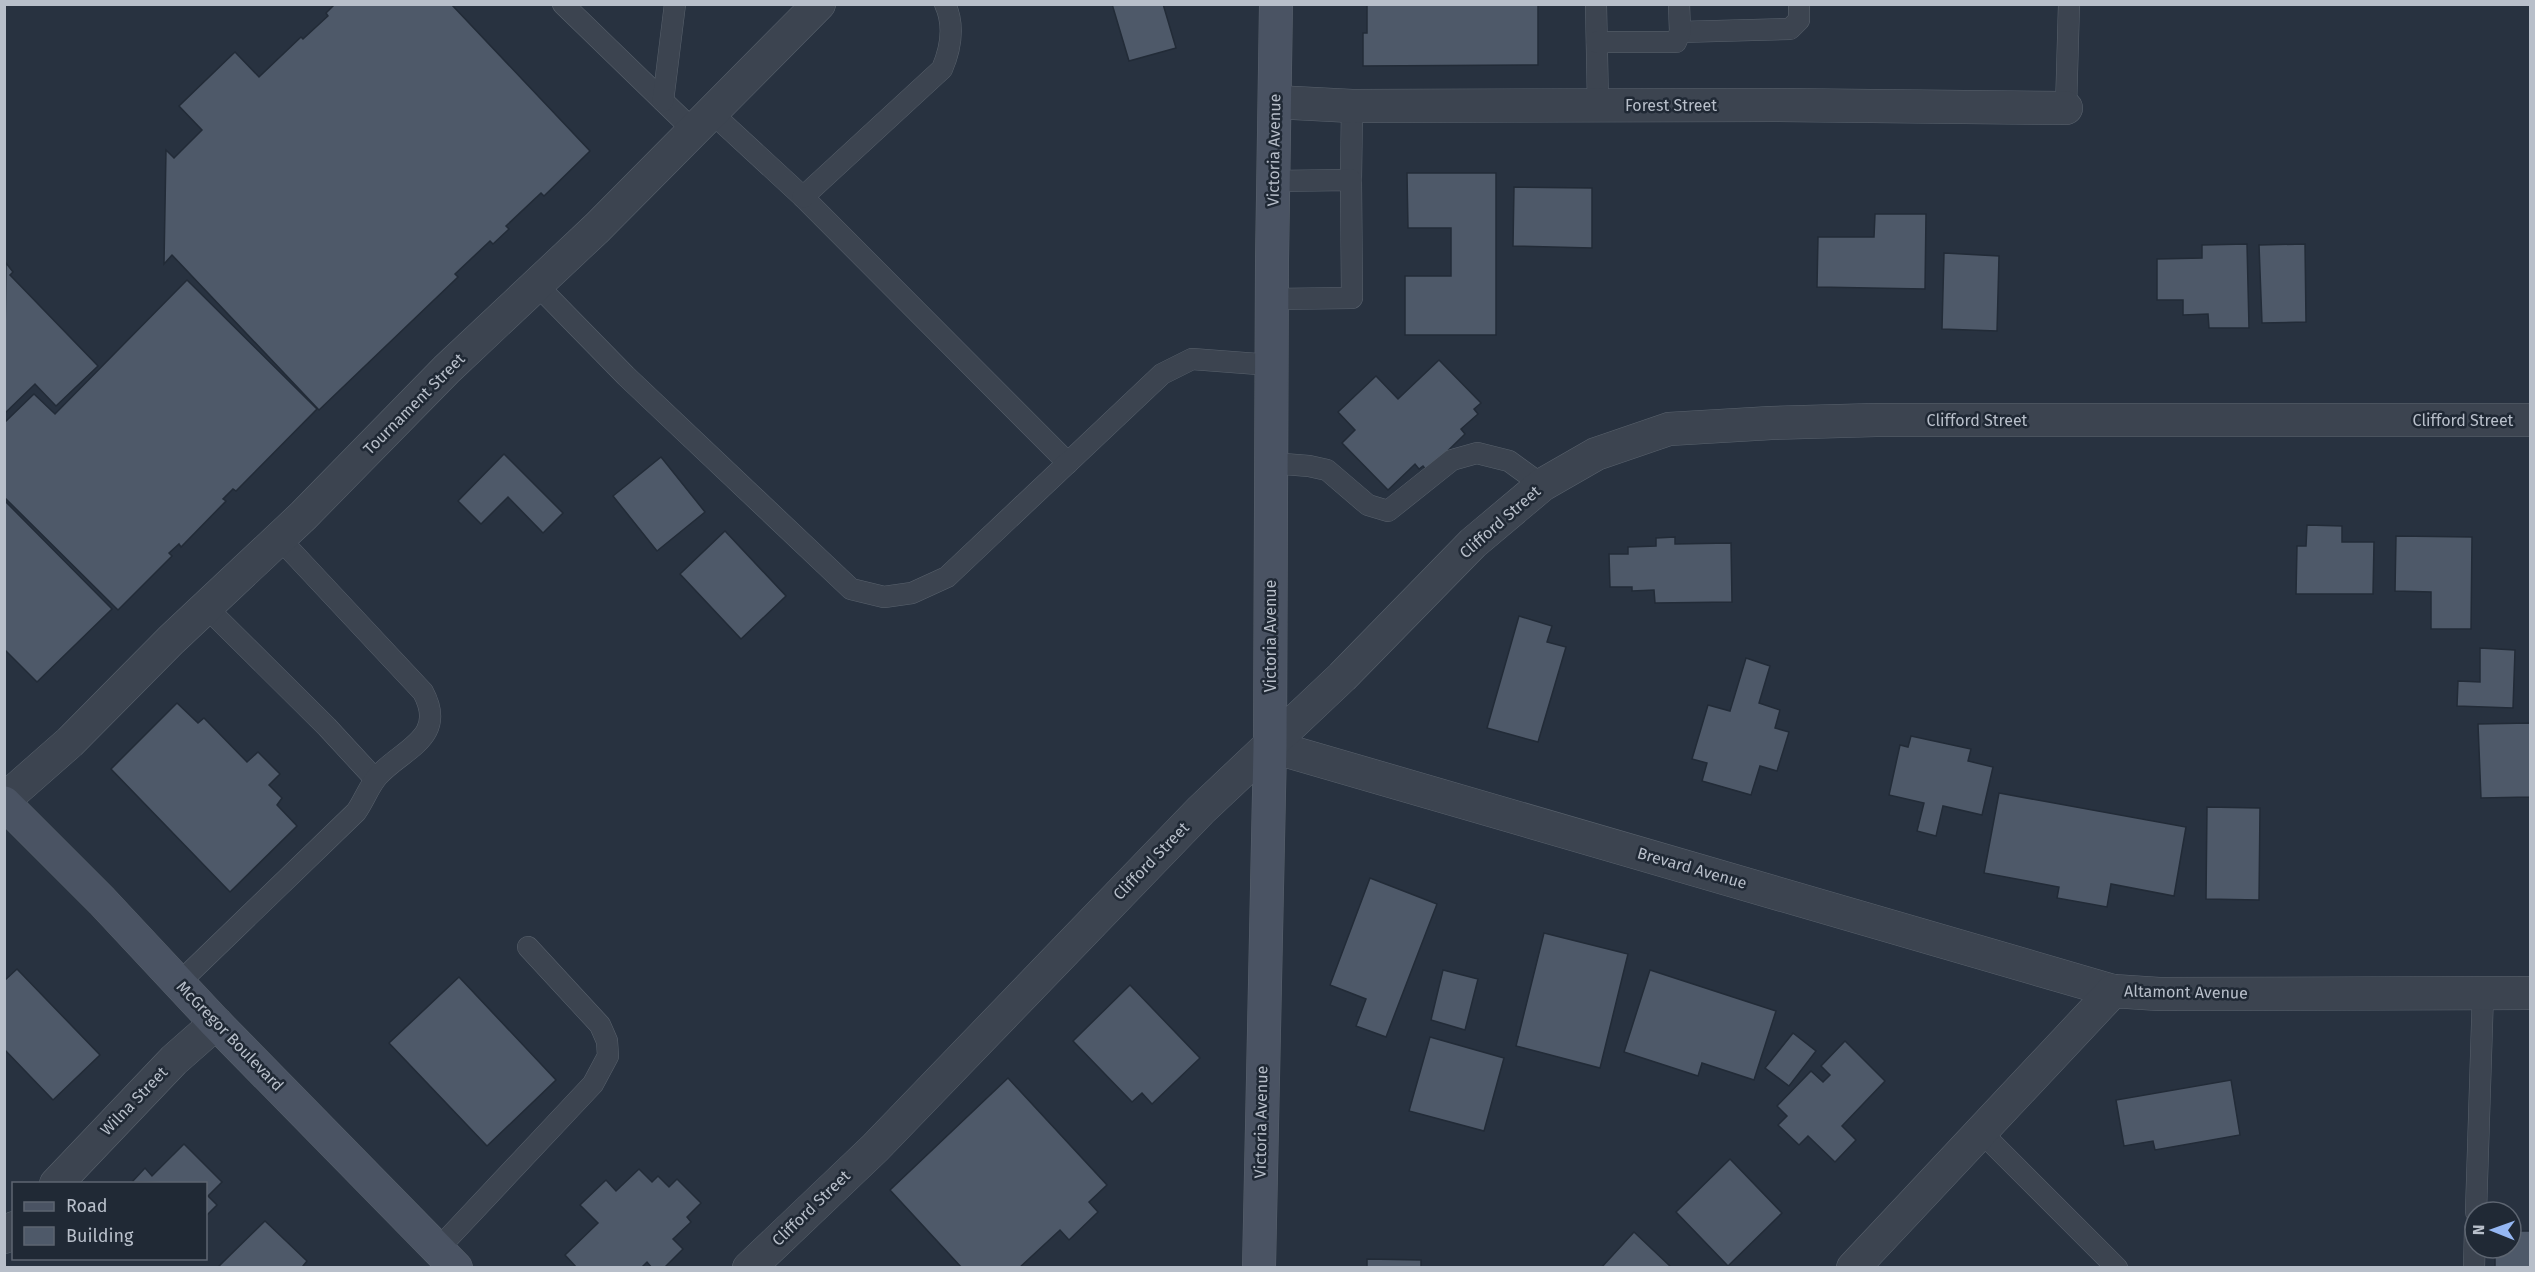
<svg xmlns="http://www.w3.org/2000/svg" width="2535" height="1272" font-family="'Fira Sans',sans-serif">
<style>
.building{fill:#4e5969;stroke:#222b37;stroke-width:1.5}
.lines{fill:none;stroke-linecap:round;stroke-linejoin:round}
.lane-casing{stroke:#59626d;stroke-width:22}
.street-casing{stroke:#59626d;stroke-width:34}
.secondary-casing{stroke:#59626d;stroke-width:34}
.lane{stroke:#3c4450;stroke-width:21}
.street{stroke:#3c4450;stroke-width:33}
.secondary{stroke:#4a5363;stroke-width:33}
.labels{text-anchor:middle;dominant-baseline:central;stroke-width:5;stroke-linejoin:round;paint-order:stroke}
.street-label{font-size:16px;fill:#b8bfca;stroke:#202935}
</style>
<rect width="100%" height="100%" fill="#283240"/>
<!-- building -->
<g class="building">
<path d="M335,4H451L590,151L544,196L541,193L506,226L509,229L493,244L490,241L455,274L458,277L319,410L172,255L164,264L166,150L174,158L202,130L179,106L235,52L259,77L301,37L303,39L328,16L326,13Z"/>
<path d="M1112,4H1163L1176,48L1129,61Z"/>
<path d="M1367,4H1538V65L1363,66V33H1367Z"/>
<path d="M1407,173H1496V335H1405V276H1451V228H1408Z"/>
<path d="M1514,187L1592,188V248L1513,246Z"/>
<path d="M1875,214H1926L1925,289L1817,287L1818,237H1874Z"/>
<path d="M2247,244L2249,328H2209L2208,314L2183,315V300H2157V259L2202,258V245Z"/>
<path d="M2305,244L2306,322L2262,323L2259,245Z"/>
<path d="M1944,253L1999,256L1997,331L1942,329Z"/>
<path d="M6,263L13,272L10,275L98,366L56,406L35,384L4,414Z"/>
<path d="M187,280L317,409L236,491L233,489L223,499L226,501L181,547L179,544L169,553L172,556L118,610L4,497V423L34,394L55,414Z"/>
<path d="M1439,360L1481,403L1474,409L1478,414L1461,429L1465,434L1427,471L1423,466L1419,469L1415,464L1388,490L1342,443L1355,430L1338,412L1376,376L1398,399Z"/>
<path d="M504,454L563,513L543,533L508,497L481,524L458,501Z"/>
<path d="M661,457L705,512L657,551L613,496Z"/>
<path d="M4,500L112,609L37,682L4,649Z"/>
<path d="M2307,525L2342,526V542H2374L2373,594H2296L2297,546H2306Z"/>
<path d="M725,531L786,596L741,639L680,574Z"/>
<path d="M2396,536L2472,537L2471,629H2431V592L2395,591Z"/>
<path d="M1675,537V544L1731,543L1732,602L1655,603L1654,590L1632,591V587H1610L1609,554H1628V547L1656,546V538Z"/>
<path d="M1519,616L1552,626L1547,642L1566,647L1538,742L1487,728Z"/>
<path d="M2480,648L2515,650L2513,708L2457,706L2458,681L2480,682Z"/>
<path d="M1746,658L1770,666L1759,703L1780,710L1775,728L1789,732L1777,771L1760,766L1751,795L1702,781L1707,763L1692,759L1708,705L1730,711Z"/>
<path d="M177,703L198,723L204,718L247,762L258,752L280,774L269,785L282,798L277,805L297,826L230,892L111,769Z"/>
<path d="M2530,723V797L2481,798L2478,724Z"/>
<path d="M1911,736L1971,749L1968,761L1993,767L1982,815L1943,806L1936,836L1917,831L1924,803L1889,795L1900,745L1908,747Z"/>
<path d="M1999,793L2186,827L2174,896L2111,884L2107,907L2057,898L2059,887L1984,873Z"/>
<path d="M2207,807L2260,808L2259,900L2206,899Z"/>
<path d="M1370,878L1437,904L1386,1037L1356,1026L1366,999L1330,985Z"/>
<path d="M1544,933L1628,954L1600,1068L1516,1046Z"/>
<path d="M17,969L100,1055L53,1100L4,1049V981Z"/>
<path d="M1443,970L1478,979L1465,1030L1431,1020Z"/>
<path d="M1650,970L1776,1011L1754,1080L1702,1063L1698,1076L1624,1052Z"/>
<path d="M459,977L556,1080L487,1146L389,1043Z"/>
<path d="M1130,985L1200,1058L1152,1104L1142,1093L1132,1102L1073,1041Z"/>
<path d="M1793,1033L1816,1051L1789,1086L1765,1068Z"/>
<path d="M1430,1037L1504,1058L1484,1131L1409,1111Z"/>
<path d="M1845,1041L1885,1081L1842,1126L1856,1140L1835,1162L1808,1136L1799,1145L1778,1125L1787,1116L1777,1106L1811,1071L1823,1082L1830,1075L1821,1066Z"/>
<path d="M1008,1078L1107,1185L1089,1202L1098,1212L1069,1240L1060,1230L1019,1268H962L890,1190Z"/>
<path d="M2231,1080L2240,1135L2155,1150L2153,1141L2124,1146L2116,1100Z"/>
<path d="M184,1144L222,1182L208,1196L217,1205L206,1216V1184L132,1182L145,1168L152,1176Z"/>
<path d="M1730,1159L1782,1213L1728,1266L1676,1212Z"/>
<path d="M639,1169L652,1182L658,1176L669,1187L677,1179L701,1203L687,1217L691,1222L673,1239L683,1249L664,1268H652L647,1262L641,1268H577L565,1255L598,1223L580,1205L606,1180L616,1191Z"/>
<path d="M265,1221L307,1261L303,1266L305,1268H217Z"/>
<path d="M2511,1231H2530V1268H2495V1248H2511Z"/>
<path d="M1634,1232L1672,1268H1601Z"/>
<path d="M1367,1259L1421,1260V1268H1367Z"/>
</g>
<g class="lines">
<!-- lane casing -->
<g class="lane-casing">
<g id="lane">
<path d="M563,4L694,131"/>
<path d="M1596,4L1598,105"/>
<path d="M1680,32L1790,29L1799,20V4"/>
<path d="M1597,42H1676L1680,32L1679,4"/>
<path d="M663,101L675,4"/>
<path d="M2066,108L2069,4"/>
<path d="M712,113L803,197L1068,463"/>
<path d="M1351,180L1352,106"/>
<path d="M803,197L942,69C951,48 955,26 945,4"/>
<path d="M537,285L626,376L851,589L884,597L912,593L947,577L1162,374L1192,359L1271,365"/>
<path d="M1272,299L1352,298L1351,180L1273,181"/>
<path d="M1271,463L1309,466L1327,470L1368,505L1388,511L1452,460L1477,453L1509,461L1542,485"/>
<path d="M206,607L327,727L375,779"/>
<path d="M179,983L356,812C364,801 369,786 378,776C402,749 448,738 423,692L279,538"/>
<path d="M1981,1132L2117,1268"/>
<path d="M2476,1212L2483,993"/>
<path d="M438,1249L593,1084L608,1056L607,1041L600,1025L528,947"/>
<path d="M2474,1268L2475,1229"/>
</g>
</g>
<!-- street casing -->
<g class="street-casing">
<g id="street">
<path d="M1275,102L1352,106L1778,105L2066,108"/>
<path d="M1270,746L2113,991"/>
<path d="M4,800L70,742L171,640L303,516L447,369L597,228L819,4"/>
<path d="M56,1184L174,1060L216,1023"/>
<path d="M4,1237L14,1228"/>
<path d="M749,1268L875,1148L1201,810L1342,677L1473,543L1542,485L1596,454L1669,429L1771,423L1876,420H2530"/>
<path d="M1853,1268L2113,991L2159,994L2530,993"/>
</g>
</g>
<!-- secondary casing -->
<g class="secondary-casing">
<g id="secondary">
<path d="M4,803L102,901L216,1023L456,1268"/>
<path d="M1259,1268L1270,746L1272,261L1276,4"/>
</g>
</g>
<!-- lane -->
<use href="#lane" class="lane"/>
<!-- street -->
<use href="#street" class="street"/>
<!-- secondary -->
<use href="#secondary" class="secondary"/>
</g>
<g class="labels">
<!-- street labels -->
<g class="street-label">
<text x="1671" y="105">Forest Street</text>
<text transform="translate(1274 150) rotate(-89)">Victoria Avenue</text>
<text transform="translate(414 404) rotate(-45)">Tournament Street</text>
<text x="1977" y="420">Clifford Street</text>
<text x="2463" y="420">Clifford Street</text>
<text transform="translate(1500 522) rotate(-41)">Clifford Street</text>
<text transform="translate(1270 636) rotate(-90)">Victoria Avenue</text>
<text transform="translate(1151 861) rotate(-46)">Clifford Street</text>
<text transform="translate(1692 868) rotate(16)">Brevard Avenue</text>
<text transform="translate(2186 992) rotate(1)">Altamont Avenue</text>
<text transform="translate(230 1036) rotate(46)">McGregor Boulevard</text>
<text transform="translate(134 1101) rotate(-46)">Wilna Street</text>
<text transform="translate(1261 1122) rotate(-89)">Victoria Avenue</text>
<text transform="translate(811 1208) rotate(-44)">Clifford Street</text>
</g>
</g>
<!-- border -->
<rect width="2535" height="1272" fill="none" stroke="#b8bfca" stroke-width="12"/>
<!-- legend -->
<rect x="12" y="1182" width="195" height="78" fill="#202935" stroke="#5d6571" stroke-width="1.5"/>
<rect x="24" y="1202" width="30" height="9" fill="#4a5363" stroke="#5d6571" stroke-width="1.5"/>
<text x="66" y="1212" font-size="18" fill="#b8bfca">Road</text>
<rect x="24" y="1227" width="30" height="18" fill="#4e5969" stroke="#5d6571" stroke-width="1.5"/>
<text x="66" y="1242" font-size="18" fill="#b8bfca">Building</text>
<!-- north arrow -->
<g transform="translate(2493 1230) rotate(271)"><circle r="28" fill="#202935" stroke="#5d6571" stroke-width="1.5"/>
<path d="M0-4.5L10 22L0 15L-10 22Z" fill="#95b7f3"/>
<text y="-9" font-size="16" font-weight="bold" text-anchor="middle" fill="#b8bfca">N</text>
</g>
</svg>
